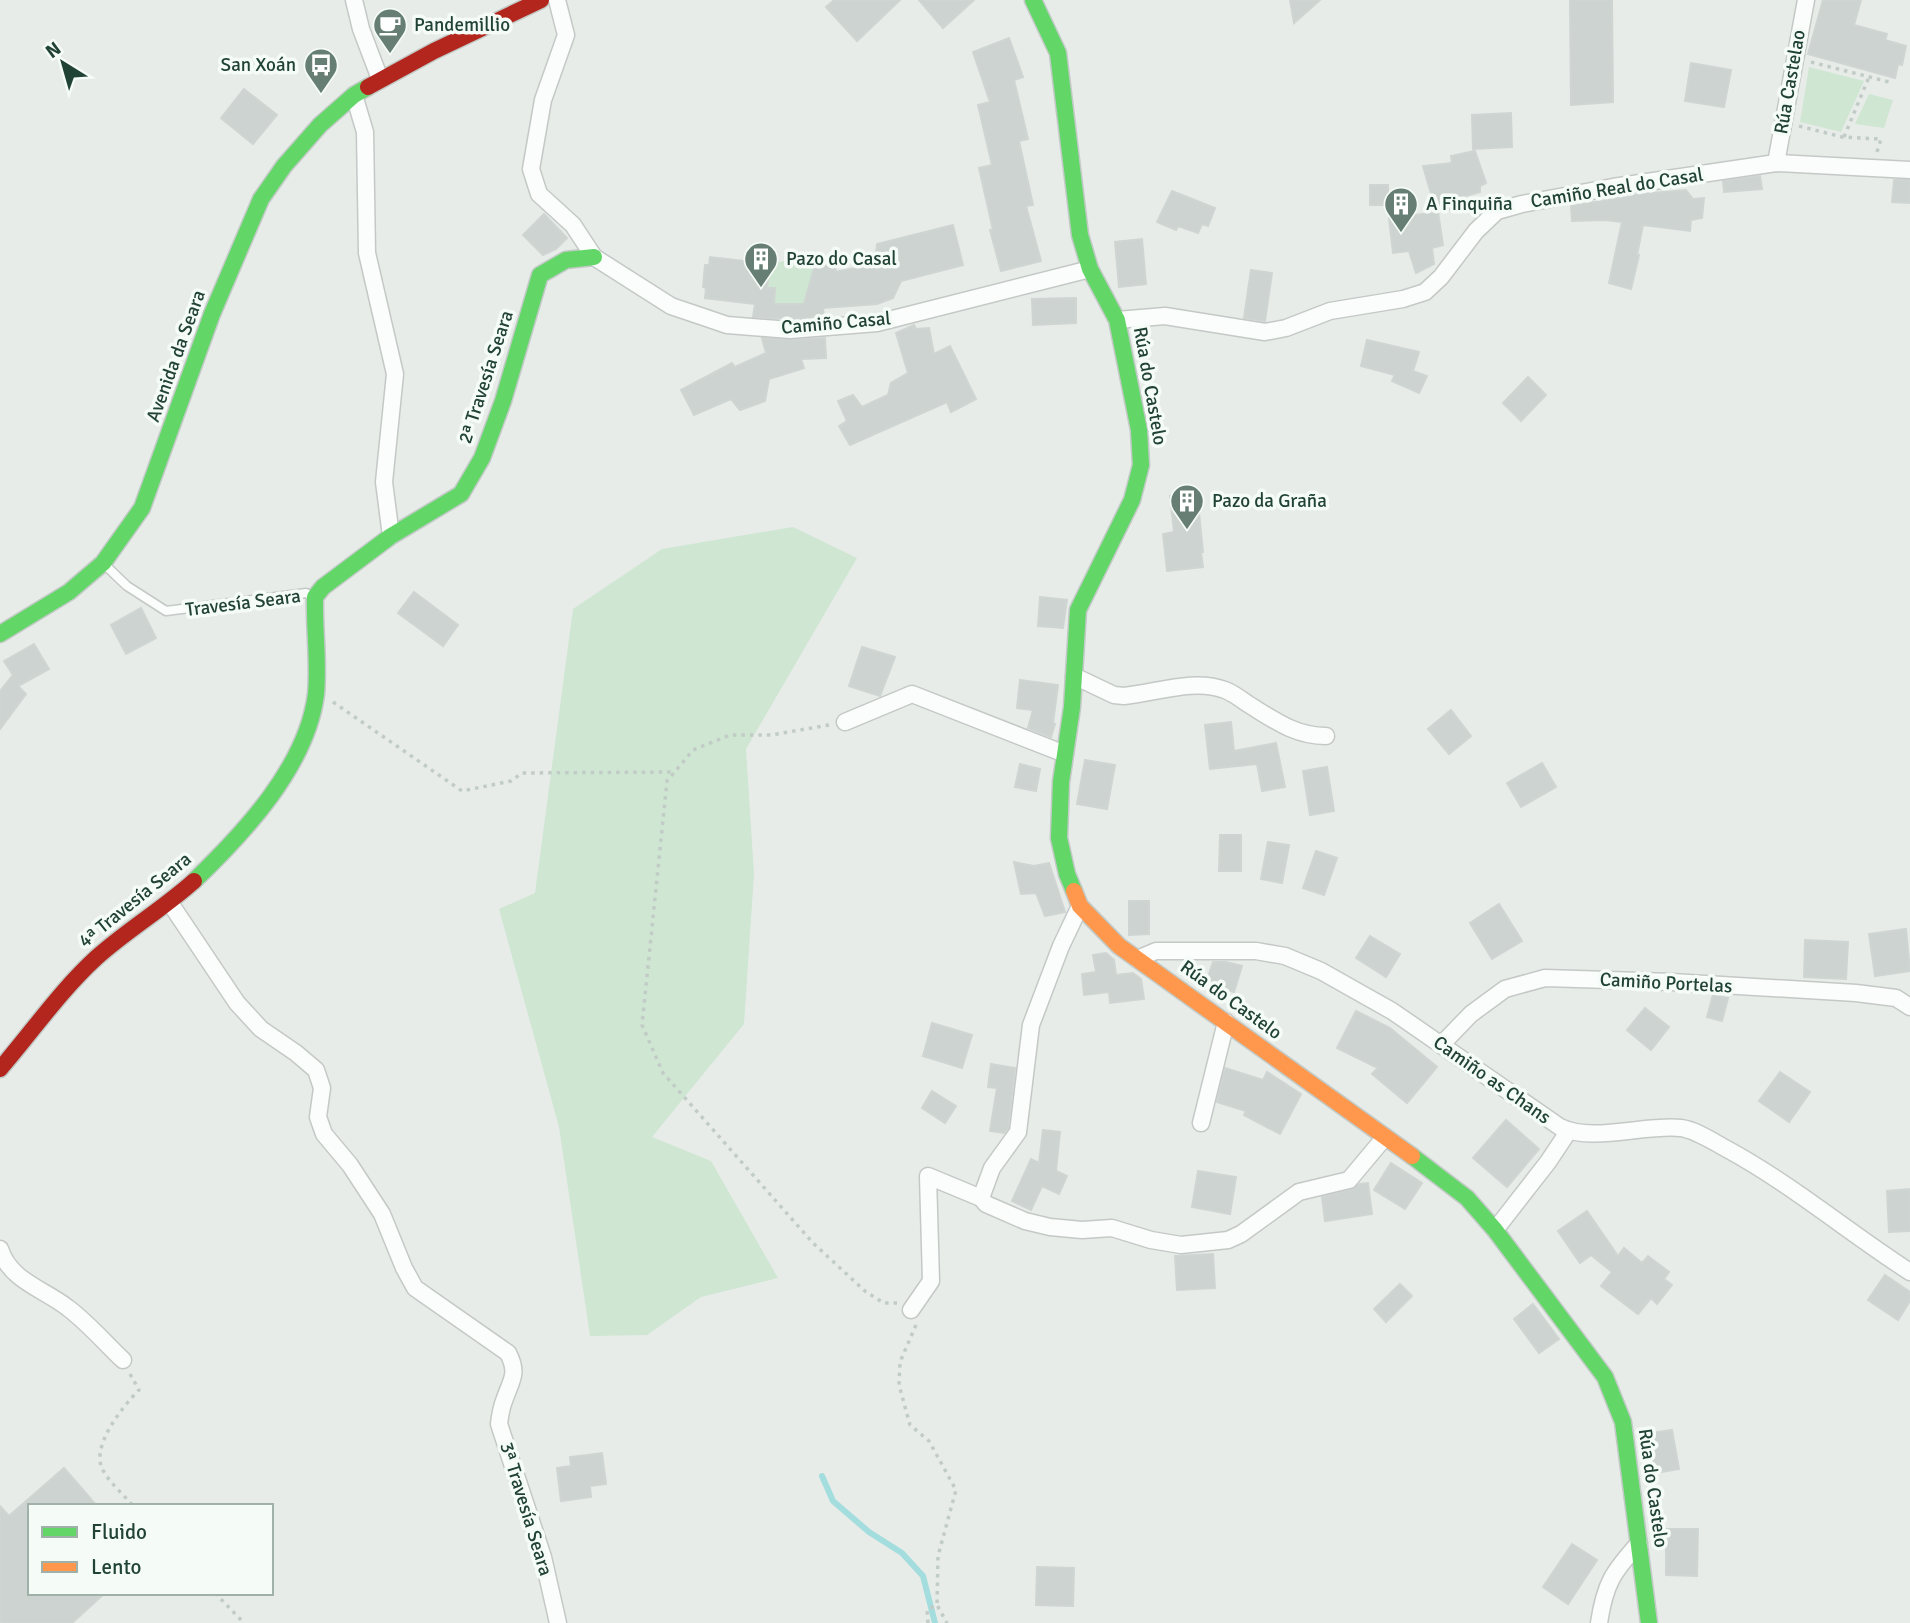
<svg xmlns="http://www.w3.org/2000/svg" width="1910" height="1623" font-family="Signika,sans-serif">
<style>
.green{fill:#cfe6d2}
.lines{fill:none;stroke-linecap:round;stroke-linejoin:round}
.stream{stroke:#a4ddde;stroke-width:6}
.building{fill:#cdd3d0;stroke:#cfd5d2;stroke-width:2}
.lane-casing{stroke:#c4c9c6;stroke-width:11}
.street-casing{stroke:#c4c9c6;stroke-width:19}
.fast-casing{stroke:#c2cac6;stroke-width:19}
.slow-casing{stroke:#c2cac6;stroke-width:19}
.jam-casing{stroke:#c2cac6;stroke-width:19}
.path{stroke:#c2ccc7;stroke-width:3.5;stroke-dasharray:3.5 5;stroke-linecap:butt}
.lane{stroke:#fbfcfc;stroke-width:8}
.street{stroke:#fbfcfc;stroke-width:16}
.fast{stroke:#63d668;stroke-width:16}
.slow{stroke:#ff974d;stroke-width:16}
.jam{stroke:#b3261e;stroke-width:16}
.labels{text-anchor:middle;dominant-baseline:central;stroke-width:7;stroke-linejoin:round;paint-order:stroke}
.poi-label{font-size:19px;fill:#214335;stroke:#f5fbf7;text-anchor:start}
.street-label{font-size:19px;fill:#214335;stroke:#f5fbf7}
</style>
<rect width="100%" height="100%" fill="#e7ece9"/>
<!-- green -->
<g class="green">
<path d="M1809,67L1864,81L1841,132L1800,122Z"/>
<path d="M1869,94L1893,100L1884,128L1855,124Z"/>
<path d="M784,261H816L804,304H774L775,288H767L770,264Z"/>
<path d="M793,527L857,558L746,749L754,874L744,1024L652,1137L711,1161L778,1278L701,1297L647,1335L590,1336L559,1127L499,909L535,893L573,609L662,549Z"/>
</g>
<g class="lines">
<!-- stream -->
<path class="stream" d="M822,1476L833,1501L869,1532L902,1553L923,1576L935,1623"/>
</g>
<!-- building -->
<g class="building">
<path d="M834,0H900L857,41L826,7Z"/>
<path d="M919,0H974L943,28Z"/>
<path d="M1290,0H1320L1294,23Z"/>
<path d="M1570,0H1612L1613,102L1571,105Z"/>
<path d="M1823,0H1861L1854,25L1887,34L1885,40L1906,46L1902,65L1898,64L1895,78L1808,54Z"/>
<path d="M1009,38L1023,77L1014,80L1028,139L1019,141L1033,205L1026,206L1041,261L1001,271L990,230H993L979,168L992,165L978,105L990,102L973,52Z"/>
<path d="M1691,63L1731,70L1724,107L1685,101Z"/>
<path d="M244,89L277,115L253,144L221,118Z"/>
<path d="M1511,113L1512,147L1473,149L1472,115Z"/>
<path d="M1475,151L1486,183L1480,186V192L1462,197L1459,210L1436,211L1423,166L1452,163L1451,156Z"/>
<path d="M1760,176L1762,189L1724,192L1723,181Z"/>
<path d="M1894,180H1910V203L1892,202Z"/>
<rect x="1370" y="185" width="18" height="20"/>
<path d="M1686,190L1693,199L1704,198L1702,218L1691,220L1690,231L1643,225L1637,255H1639L1631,289L1609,283L1622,222L1605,220L1572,221L1571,206L1641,194Z"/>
<path d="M1172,191L1215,208L1208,226L1202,224L1198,233L1178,226L1176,230L1157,222Z"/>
<path d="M1438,212L1443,245L1432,248L1434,264L1416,273L1409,251L1393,253L1389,218Z"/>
<path d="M544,214L567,238L556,249L543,255L523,235Z"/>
<path d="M953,225L963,265L901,281L893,298L877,304L823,308L824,317L790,319L753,317L755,304L705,298L706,288L703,287L705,265H709L710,257L770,264L767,288H775L774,304H804L816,261L838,260L835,272L875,264L877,244Z"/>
<path d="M1142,239L1146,284L1119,287L1115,242Z"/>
<path d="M1251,270L1272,273L1265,321L1244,318Z"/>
<path d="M1076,298V323L1033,325L1032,299Z"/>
<path d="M914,325L916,329L929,328L934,354L950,346L976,399L951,412L947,402L850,445L839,426L847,421L838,401L853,395L862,407L888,395L891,383L908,373L896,333Z"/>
<path d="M762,338L791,340L825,338L826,358L801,359L804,368L769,379L765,401L740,410L731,399L694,415L681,390L732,363L735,367L766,353Z"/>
<path d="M1367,340L1419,352L1413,371L1427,376L1419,393L1392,381L1395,375L1361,366Z"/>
<path d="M1528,377L1546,395L1521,421L1503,403Z"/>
<path d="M1197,493L1203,552H1201L1203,567L1167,571L1163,534L1174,532L1170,496Z"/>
<path d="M414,592L458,625L443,646L398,613Z"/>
<path d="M1040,597L1067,600L1063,628L1038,626Z"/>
<path d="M141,608L156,638L126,654L111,625Z"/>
<path d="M34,644L49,669L18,686L26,694L0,729V691L13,675L4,661Z"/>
<path d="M862,647L895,657L880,696L849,686Z"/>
<path d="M1020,680L1058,685L1053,723L1055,724L1051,737L1028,728L1033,710L1017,708Z"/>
<path d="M1451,710L1471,736L1449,754L1428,729Z"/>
<path d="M1231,722L1234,751L1276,743L1285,787L1262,791L1257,764L1210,769L1205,725Z"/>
<path d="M1085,760L1115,765L1107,809L1077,804Z"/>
<path d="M1542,763L1556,787L1521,807L1507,783Z"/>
<path d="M1020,764L1040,769L1036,791L1015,787Z"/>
<path d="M1327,767L1334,811L1310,815L1303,771Z"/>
<path d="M1220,835H1241V871H1219Z"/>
<path d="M1268,842L1289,845L1282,883L1261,879Z"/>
<path d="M1316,851L1337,858L1324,895L1303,888Z"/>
<path d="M1014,862L1034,866L1049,863L1065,912L1045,916L1036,893L1021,894Z"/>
<path d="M1129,901H1149V934L1129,935Z"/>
<path d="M1499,904L1522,941L1492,959L1470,923Z"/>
<path d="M1906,929L1910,971L1875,976L1869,934Z"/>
<path d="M1370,936L1400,954L1386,977L1356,958Z"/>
<path d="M1805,940L1848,942L1846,979L1804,977Z"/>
<path d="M1106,953L1114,960L1116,975L1133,973L1141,979L1144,999L1110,1003L1109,992L1084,995L1082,974L1096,972L1093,955Z"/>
<path d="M1213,962H1226L1242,966L1234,992L1206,983Z"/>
<path d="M1713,995L1728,998L1722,1021L1707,1017Z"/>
<path d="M1645,1008L1669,1027L1651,1050L1627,1030Z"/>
<path d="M1356,1011L1390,1028L1437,1067L1407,1103L1372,1074L1378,1068L1337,1048Z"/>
<path d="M932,1023L972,1035L962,1068L923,1056Z"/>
<path d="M991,1064L1015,1068L1008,1128L1004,1133L990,1131L997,1088L988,1087Z"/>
<path d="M1225,1068L1263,1080L1267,1072L1301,1094L1280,1134L1244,1115L1246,1111L1217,1102Z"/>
<path d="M1780,1072L1810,1092L1789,1122L1759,1101Z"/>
<path d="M932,1091L956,1106L945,1123L922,1108Z"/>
<path d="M1506,1120L1539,1149L1507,1187L1473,1158Z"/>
<path d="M1043,1130L1060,1132L1056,1171L1067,1176L1059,1194L1042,1186L1031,1210L1012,1201L1031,1159L1039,1163Z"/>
<path d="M1391,1163L1422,1183L1405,1209L1374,1190Z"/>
<path d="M1198,1171L1236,1177L1230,1214L1192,1207Z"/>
<path d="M1368,1183L1372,1214L1325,1221L1322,1197L1351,1190L1360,1184Z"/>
<path d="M1910,1189V1231L1889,1232L1887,1191Z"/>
<path d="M1587,1211L1618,1256L1624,1248L1642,1263L1648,1256L1669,1272L1664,1279L1672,1285L1657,1304L1651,1298L1638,1314L1601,1286L1612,1272L1591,1255L1580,1263L1558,1231Z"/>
<path d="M1213,1254L1215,1288L1177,1290L1175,1256Z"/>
<path d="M1885,1275L1910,1292V1301L1898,1320L1868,1300Z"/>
<path d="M1400,1284L1412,1296L1386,1322L1374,1309Z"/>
<path d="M1533,1304L1559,1339L1539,1353L1514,1319Z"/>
<path d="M1672,1430L1679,1469L1650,1474L1644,1434Z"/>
<path d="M602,1453L606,1484L590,1486L591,1497L561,1501L557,1468L571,1466L570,1457Z"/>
<path d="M64,1468L97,1506H30V1593H105L72,1623H0V1506L9,1516Z"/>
<path d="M1666,1529H1698L1697,1576L1666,1575Z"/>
<path d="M1572,1544L1597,1560L1568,1604L1543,1587Z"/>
<path d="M1037,1567L1074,1568L1073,1606L1036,1605Z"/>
</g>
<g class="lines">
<!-- lane casing -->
<g class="lane-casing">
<path id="lane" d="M105,565L127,586L166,611L306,593L312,596"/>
</g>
<!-- street casing -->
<g class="street-casing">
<g id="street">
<path d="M354,0L361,29L380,79"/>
<path d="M557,0L566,35L543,100L531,169L539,194L573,225L594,257L671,306L727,325L790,330L877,323L1090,269"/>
<path d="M354,95L365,132L367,253L395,374L384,482L391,536"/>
<path d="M1776,163L1806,0"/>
<path d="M1117,320L1165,316L1265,332L1286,328L1330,311L1403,299L1425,292L1441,277L1476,231L1497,211L1522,204L1613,187L1776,163L1910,170"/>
<path d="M1074,676L1114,695L1124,696C1156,693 1194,678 1225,690C1233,693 1241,699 1248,704C1274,720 1295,736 1326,736"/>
<path d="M845,722L912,694L1065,754"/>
<path d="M170,903L237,1003L261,1029L296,1053L316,1070L322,1088L318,1117L324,1134L350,1165L382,1214L404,1268L415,1288L508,1353C519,1374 511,1380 504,1401C501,1408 500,1416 499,1424L543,1557L558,1623"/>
<path d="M1080,906L1061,946L1031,1025L1018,1132L992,1168L981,1198L986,1204L1025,1221L1050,1227L1082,1230L1112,1228L1151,1240L1181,1245L1228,1240L1241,1234L1299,1192L1349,1180L1385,1137"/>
<path d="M1137,959L1156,951H1256L1285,956L1321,971L1392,1011L1560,1127C1592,1143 1646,1124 1681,1128C1696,1130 1712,1141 1725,1148C1790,1183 1848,1232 1910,1272"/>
<path d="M1441,1045L1471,1014L1505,989L1545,978L1672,982L1856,993L1896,998L1910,1007"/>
<path d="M1201,1123L1226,1022"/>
<path d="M1495,1230L1548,1162L1568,1132"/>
<path d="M0,1249C10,1281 44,1289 68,1308C88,1323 105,1343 123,1360"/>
<path d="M911,1310L931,1281L928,1176L981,1198"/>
<path d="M1599,1623C1605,1583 1613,1572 1639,1543"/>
</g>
</g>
<!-- fast casing -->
<g class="fast-casing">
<g id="fast">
<path d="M1033,0L1058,53L1080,235L1090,269L1117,320L1139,430L1141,465L1132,500L1078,610L1072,707L1061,782L1059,838L1067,874L1074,891"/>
<path d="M0,634L69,592L103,563L142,508L212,314L261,199L284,166L320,125L354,95L368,87"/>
<path d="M194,881C244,833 307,766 316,694C319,662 314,629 315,597L323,587L391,536L461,494L482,458L503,401L540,275L566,260L594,257"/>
<path d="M1412,1156L1467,1198L1495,1230L1605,1377L1623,1422L1649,1623"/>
</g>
</g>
<!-- slow casing -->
<g class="slow-casing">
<path id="slow" d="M1074,891L1080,906L1119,946L1412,1156"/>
</g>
<!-- jam casing -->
<g class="jam-casing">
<g id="jam">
<path d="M368,87L434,51L541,0"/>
<path d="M0,1069C32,1032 60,991 96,958C127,930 163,909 194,881"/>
</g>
</g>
<!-- path -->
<g class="path">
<path d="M1811,62L1893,83"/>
<path d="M1799,126L1842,137L1881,139L1877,152"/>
<path d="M1844,137L1869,77"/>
<path d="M333,702L462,791L511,781L522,773L675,772"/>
<path d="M829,725L771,735H730L693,750L667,781L642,1025L663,1073L813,1243L866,1292L884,1303H897"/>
<path d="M916,1325L900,1362L899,1385L910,1425L929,1441L956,1490L938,1556L937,1605"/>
<path d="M130,1374L139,1390C123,1406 88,1449 104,1472C111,1484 124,1495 133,1506"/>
<path d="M215,1593L244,1623"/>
<path d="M928,1623L927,1610L937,1605L947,1623"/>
</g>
<!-- lane -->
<use href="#lane" class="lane"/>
<!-- street -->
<use href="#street" class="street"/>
<!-- fast -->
<use href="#fast" class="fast"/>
<!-- slow -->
<use href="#slow" class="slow"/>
<!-- jam -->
<use href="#jam" class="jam"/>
</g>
<!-- icons -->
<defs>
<g id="cafe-pin" transform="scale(1.75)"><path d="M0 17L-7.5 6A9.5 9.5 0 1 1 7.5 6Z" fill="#667e74" stroke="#f5fbf7"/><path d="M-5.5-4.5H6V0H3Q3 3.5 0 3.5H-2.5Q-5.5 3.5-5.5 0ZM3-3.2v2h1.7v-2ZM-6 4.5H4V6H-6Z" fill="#fff"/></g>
<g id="bus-pin" transform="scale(1.75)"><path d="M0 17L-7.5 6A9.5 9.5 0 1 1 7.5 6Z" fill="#667e74" stroke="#f5fbf7"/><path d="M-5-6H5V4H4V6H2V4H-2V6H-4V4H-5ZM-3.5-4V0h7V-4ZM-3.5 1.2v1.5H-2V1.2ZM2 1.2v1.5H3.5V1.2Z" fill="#fff"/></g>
<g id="building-pin" transform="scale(1.75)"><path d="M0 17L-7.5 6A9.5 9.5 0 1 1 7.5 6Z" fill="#667e74" stroke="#f5fbf7"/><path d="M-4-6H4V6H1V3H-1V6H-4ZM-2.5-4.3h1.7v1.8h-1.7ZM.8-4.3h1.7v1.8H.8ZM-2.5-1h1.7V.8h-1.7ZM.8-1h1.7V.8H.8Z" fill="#fff"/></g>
</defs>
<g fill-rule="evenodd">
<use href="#cafe-pin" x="390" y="25"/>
<use href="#bus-pin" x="321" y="65"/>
<use href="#building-pin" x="1401" y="204"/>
<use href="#building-pin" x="761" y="259"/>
<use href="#building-pin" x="1187" y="501"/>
</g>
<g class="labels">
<!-- poi labels -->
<g class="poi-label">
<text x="414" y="25">Pandemillio</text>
<text x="296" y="65" text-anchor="end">San Xoán</text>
<text x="1426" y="204">A Finquiña</text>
<text x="786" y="259">Pazo do Casal</text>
<text x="1212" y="501">Pazo da Graña</text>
</g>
<!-- street labels -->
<g class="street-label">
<text transform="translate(1790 82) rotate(-80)">Rúa Castelao</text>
<text transform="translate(1617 188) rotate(-9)">Camiño Real do Casal</text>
<text transform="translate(836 323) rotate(-5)">Camiño Casal</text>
<text transform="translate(176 356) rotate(-70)">Avenida da Seara</text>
<text transform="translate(486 377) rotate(-72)">2ª Travesía Seara</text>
<text transform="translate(1150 386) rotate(80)">Rúa do Castelo</text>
<text transform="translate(243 603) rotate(-7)">Travesía Seara</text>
<text transform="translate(135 900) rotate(-39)">4ª Travesía Seara</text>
<text transform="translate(1666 983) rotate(3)">Camiño Portelas</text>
<text transform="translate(1231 1000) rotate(36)">Rúa do Castelo</text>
<text transform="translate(1492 1080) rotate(35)">Camiño as Chans</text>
<text transform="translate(1653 1488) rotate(82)">Rúa do Castelo</text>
<text transform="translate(526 1509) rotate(73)">3ª Travesía Seara</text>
</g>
</g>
<!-- legend -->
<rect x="28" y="1504" width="245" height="91" fill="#f5fbf7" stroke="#a0b1a9" stroke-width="2"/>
<rect x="42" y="1527" width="35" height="10" fill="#63d668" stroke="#a0b1a9" stroke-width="2"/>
<text x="91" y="1539" font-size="21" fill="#214335">Fluido</text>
<rect x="42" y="1562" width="35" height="10" fill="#ff974d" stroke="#a0b1a9" stroke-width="2"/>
<text x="91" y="1574" font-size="21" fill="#214335">Lento</text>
<!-- north arrow -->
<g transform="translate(63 63) rotate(323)" stroke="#f5fbf7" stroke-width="5" paint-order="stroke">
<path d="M0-5L12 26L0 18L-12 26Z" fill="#214335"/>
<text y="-10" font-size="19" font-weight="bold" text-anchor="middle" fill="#214335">N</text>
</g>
</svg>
